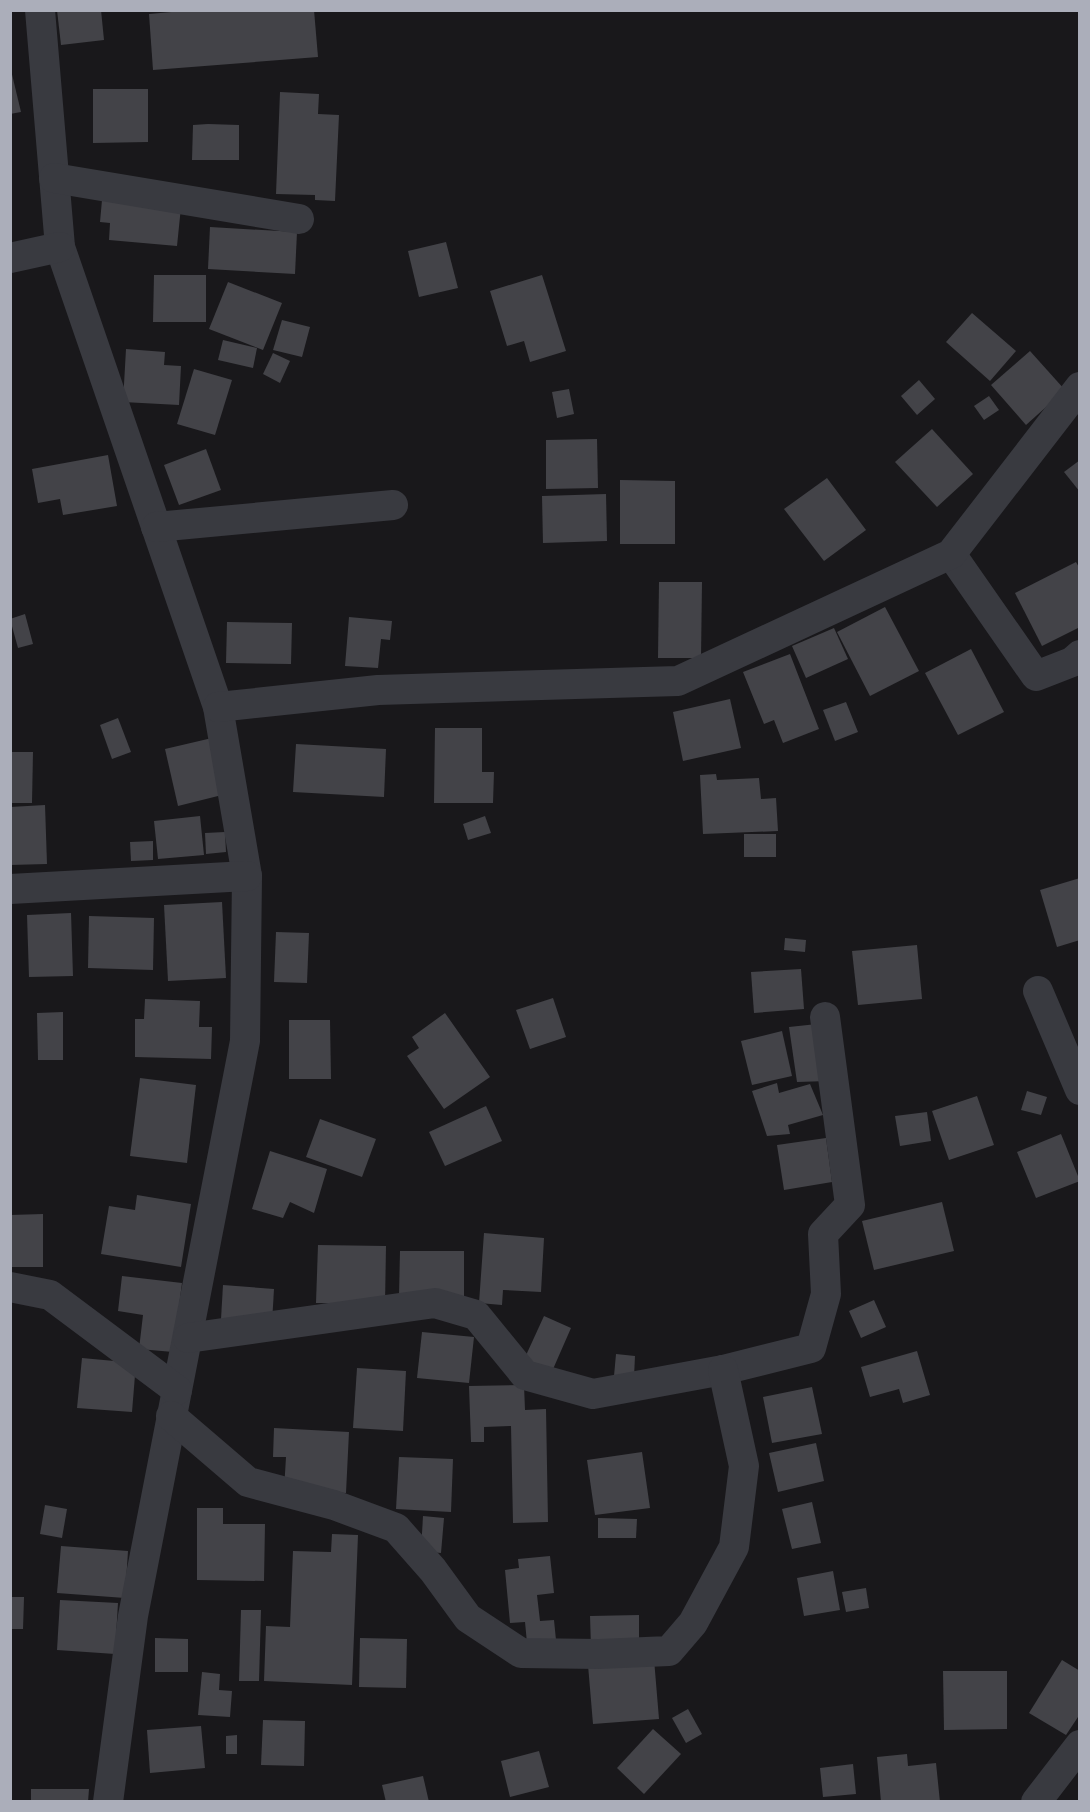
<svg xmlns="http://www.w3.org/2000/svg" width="1090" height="1812" font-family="'Public Sans',sans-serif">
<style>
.building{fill:#434348}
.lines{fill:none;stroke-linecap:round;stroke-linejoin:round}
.minor{stroke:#393a40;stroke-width:30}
</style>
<rect width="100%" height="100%" fill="#19181b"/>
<!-- building -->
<g class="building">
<path d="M57,10H101L104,40L61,45Z"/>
<path d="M194,10H314L318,57L153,70L149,14Z"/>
<path d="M10,66L21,112L10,114Z"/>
<path d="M93,89H148V142L93,143Z"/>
<path d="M280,92L319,94L318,114L339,115L335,201L315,200V195L276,194Z"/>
<path d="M208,124L239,125V160H192L193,125Z"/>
<path d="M102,200L181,207L177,246L109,240L110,223L100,222Z"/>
<path d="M210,227L297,232L295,274L208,269Z"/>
<path d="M446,242L458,288L419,297L408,251Z"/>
<path d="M154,275H206V322H153Z"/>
<path d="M542,275L566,351L530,362L524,341L507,346L490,291Z"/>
<path d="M228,282L282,303L263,350L209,329Z"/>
<path d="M972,313L1016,351L990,381L946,342Z"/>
<path d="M282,320L310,327L302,357L273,350Z"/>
<path d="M223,340L257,348L253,368L218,360Z"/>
<path d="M126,349L165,352L164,365L181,366L179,405L123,402Z"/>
<path d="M1030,351L1065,390L1026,425L991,385Z"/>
<path d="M273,353L290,361L280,383L263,374Z"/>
<path d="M194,369L232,380L215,435L177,424Z"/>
<path d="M919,380L935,399L917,415L901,396Z"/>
<path d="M569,389L574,414L557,418L552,392Z"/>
<path d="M989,396L999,410L984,420L974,406Z"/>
<path d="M932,429L973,474L937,507L895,462Z"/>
<path d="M597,439L598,488L546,489V440Z"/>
<path d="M206,449L221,490L179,505L164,465Z"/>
<path d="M108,455L117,506L63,515L60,499L38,503L32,469Z"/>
<path d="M1080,460V492L1064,472Z"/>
<path d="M827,478L866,530L824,561L784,509Z"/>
<path d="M620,480L675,481V544H620Z"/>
<path d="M606,494L607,541L543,543L542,496Z"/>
<path d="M1076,562L1080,569V627L1042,646L1015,593Z"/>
<path d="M659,582H702L701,658H658Z"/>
<path d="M885,607L919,671L870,696L837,632Z"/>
<path d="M25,614L33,644L18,648L10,619Z"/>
<path d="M349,617L392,621L390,640L381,639L378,668L345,666Z"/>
<path d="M227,622L292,623L291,664L226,663Z"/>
<path d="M834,628L848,659L806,678L792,646Z"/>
<path d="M971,649L1004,712L958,735L925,673Z"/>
<path d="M790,654L819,729L783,743L774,720L764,724L743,672Z"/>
<path d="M730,699L741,748L683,761L673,712Z"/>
<path d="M846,702L858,732L835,741L823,710Z"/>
<path d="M118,718L131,752L112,759L100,725Z"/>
<path d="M435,728H482V772H494L493,803H434Z"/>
<path d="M212,738L226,794L178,806L165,749Z"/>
<path d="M296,744L386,749L384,797L293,792Z"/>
<path d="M10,752H33L32,803H10Z"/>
<path d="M716,774L717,780L759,778L761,799L776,798L778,831L703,834L700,775Z"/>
<path d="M45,805L47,864L10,865V807Z"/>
<path d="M200,816L204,855L158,859L154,821Z"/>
<path d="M485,816L491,833L468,840L463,824Z"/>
<path d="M225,832L226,852L206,854L205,833Z"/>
<rect x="744" y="834" width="32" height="23"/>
<path d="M153,841V860L131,861L130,842Z"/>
<path d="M1080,878V940L1057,947L1040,890Z"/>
<path d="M222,902L226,978L168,981L164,905Z"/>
<path d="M71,913L73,976L29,977L27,915Z"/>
<path d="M89,916L154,918L153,970L88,968Z"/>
<path d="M276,932L309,933L307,983L274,982Z"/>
<path d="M785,938L806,940L805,952L784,950Z"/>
<path d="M917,945L922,999L858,1005L852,951Z"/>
<path d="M801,969L804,1009L754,1013L751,972Z"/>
<path d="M553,998L566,1037L530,1049L516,1010Z"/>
<path d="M145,999L200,1001L199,1027H212L211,1059L135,1057V1019H144Z"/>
<path d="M63,1012V1060H38L37,1013Z"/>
<path d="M445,1013L490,1077L444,1109L407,1056L419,1048L412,1037Z"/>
<path d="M289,1020H330L331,1079H289Z"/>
<path d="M817,1024L828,1081L797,1082L789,1027Z"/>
<path d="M782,1031L792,1076L752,1085L741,1041Z"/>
<path d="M140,1078L196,1085L187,1163L130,1156Z"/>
<path d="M777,1083L779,1093L810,1084L823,1115L788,1125L790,1134L767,1136L752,1091Z"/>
<path d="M1027,1091L1047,1097L1041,1115L1021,1110Z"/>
<path d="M977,1096L994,1145L949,1160L932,1111Z"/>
<path d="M486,1106L502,1141L445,1166L429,1132Z"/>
<path d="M927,1112L931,1141L900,1146L895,1116Z"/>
<path d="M320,1119L376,1139L362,1177L306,1157Z"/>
<path d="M1061,1134L1080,1181L1036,1198L1017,1152Z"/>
<path d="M826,1138L832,1182L784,1190L777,1145Z"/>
<path d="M270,1151L327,1169L314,1213L290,1202L283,1218L252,1209Z"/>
<path d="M137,1195L191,1204L181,1267L101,1254L109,1206L135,1210Z"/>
<path d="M942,1202L954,1251L874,1270L862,1221Z"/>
<path d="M43,1214V1267H10V1215Z"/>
<path d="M484,1233L544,1238L541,1292L503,1290L502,1305L479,1303Z"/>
<path d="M318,1245L386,1246L385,1304L316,1303Z"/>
<path d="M400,1251H464V1297L399,1296Z"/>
<path d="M122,1276L182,1283L173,1352L139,1349L143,1315L118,1311Z"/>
<path d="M223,1285L274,1289L272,1323L221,1319Z"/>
<path d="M874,1300L886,1327L861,1338L849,1311Z"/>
<path d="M544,1316L571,1328L550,1376L522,1364Z"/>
<path d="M422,1332L474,1337L469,1383L417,1378Z"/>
<path d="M917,1351L930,1395L903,1403L899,1389L870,1397L861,1367Z"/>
<path d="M616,1354L635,1356L634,1377L614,1376Z"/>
<path d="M82,1358L136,1363L132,1412L77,1408Z"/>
<path d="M357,1368L406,1371L403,1431L353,1428Z"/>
<path d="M524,1385L525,1410L546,1409L548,1522L513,1523L511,1426L484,1427V1442H471L469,1386Z"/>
<path d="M812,1387L822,1434L772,1443L763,1397Z"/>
<path d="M274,1428L349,1432L346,1493L284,1490L286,1457H273Z"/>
<path d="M816,1443L824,1481L778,1492L769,1453Z"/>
<path d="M642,1452L650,1508L595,1515L587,1460Z"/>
<path d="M399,1457L453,1459L451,1512L396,1509Z"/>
<path d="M812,1502L821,1543L792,1549L782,1509Z"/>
<path d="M45,1505L67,1509L62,1538L40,1534Z"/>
<path d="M197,1508H223V1524H265L264,1581L197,1580Z"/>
<path d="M423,1516L444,1518L441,1553L421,1551Z"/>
<path d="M598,1518L637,1519L636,1538H598Z"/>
<path d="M332,1534L358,1535L352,1685L264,1681L266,1626L290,1627L293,1551L331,1552Z"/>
<path d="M61,1546L128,1551L125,1598L57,1593Z"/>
<path d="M550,1556L554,1593L537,1595L540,1621L554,1620L556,1640L527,1643L525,1622L510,1623L505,1570L519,1568L518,1559Z"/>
<path d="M833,1571L840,1610L804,1616L797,1578Z"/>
<path d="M866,1588L869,1608L846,1612L842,1592Z"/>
<path d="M10,1597H24L23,1629H10Z"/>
<path d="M60,1600L118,1603L115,1654L57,1650Z"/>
<path d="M241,1610H261L259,1681H239Z"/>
<path d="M639,1615V1647L591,1648L590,1616Z"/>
<path d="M155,1638L188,1639V1672H155Z"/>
<path d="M360,1638L407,1639L406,1688L359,1687Z"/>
<path d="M654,1659L659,1719L593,1724L588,1665Z"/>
<path d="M1062,1660L1080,1671V1714L1066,1735L1029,1713Z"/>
<path d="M943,1671H1007V1729L944,1730Z"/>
<path d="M202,1672L220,1674L219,1690L232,1691L230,1717L198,1715Z"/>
<path d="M688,1709L702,1734L686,1743L672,1718Z"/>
<path d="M263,1720L305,1721L304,1766L261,1765Z"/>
<path d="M201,1726L205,1768L150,1773L147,1730Z"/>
<path d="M653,1729L681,1754L644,1794L617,1768Z"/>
<path d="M237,1735V1754H226V1736Z"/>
<path d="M539,1751L549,1787L510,1797L501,1761Z"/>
<path d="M907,1754L908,1766L936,1763L940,1802H881L877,1757Z"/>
<path d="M853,1764L856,1794L823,1797L820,1768Z"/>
<path d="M423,1776L429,1802H386L382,1785Z"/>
<path d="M31,1789H89L88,1802H31Z"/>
</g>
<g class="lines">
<!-- minor -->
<g class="minor">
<path d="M40,10L60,247L218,707L247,876L245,1041L133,1616L108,1802"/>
<path d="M54,178L299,219"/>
<path d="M10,258L60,247"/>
<path d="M156,527L393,505"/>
<path d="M951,554L1036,676L1072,662L1080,655"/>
<path d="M218,707L378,690L678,681L951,554L1080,387"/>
<path d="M10,889L247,876"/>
<path d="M1038,991L1080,1090"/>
<path d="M10,1287L50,1295L177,1390"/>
<path d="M188,1338L435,1303L476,1315L525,1375L593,1394L723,1370L811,1348L826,1294L823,1234L850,1205L825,1017"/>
<path d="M171,1416L248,1482L334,1505L396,1528L433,1570L468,1618L521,1653L599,1654L669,1651L693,1623L734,1547L744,1466L723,1370"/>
<path d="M1036,1802L1080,1745"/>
</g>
</g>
<!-- border -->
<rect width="1090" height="1812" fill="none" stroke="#abaeba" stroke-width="24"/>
</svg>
